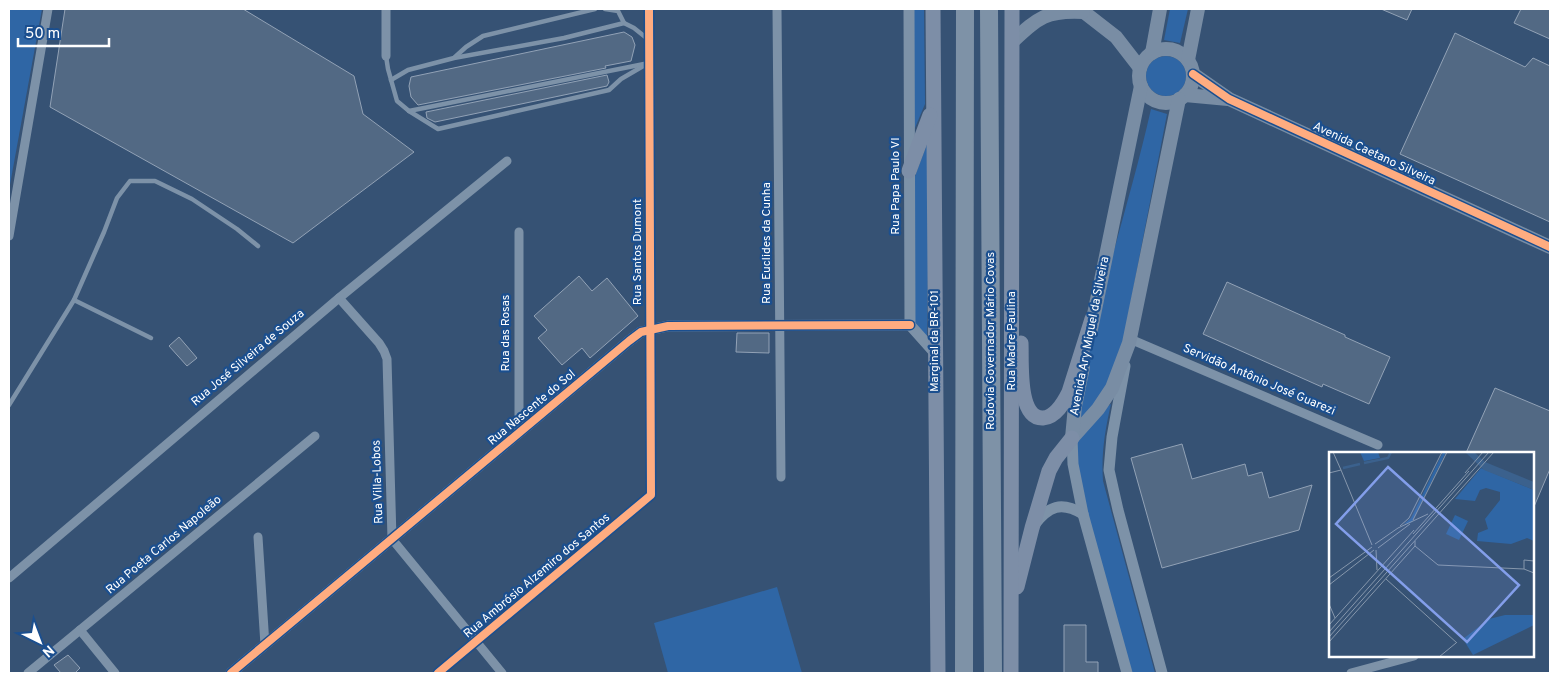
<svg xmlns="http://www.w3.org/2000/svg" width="1559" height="682" font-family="Overpass,sans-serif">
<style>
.green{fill:#2f66a5}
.building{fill:#526984;stroke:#92a2b6}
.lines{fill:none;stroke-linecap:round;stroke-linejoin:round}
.service{stroke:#7d92a8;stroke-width:4.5}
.minor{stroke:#7d92a8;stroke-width:9}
.tertiary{stroke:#7d92a8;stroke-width:11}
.secondary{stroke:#798da4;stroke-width:14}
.primary{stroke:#7d8ea7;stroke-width:15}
.motorway{stroke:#7e92a7;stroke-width:18}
.cycleway-casing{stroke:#1b4f8f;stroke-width:11}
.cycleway{stroke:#ffac80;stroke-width:8}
.labels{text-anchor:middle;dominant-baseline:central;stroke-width:4.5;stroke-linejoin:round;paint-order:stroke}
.street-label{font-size:12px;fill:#fff;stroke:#1b4f8f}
.inset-river{fill:none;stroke:#3b618d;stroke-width:2.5}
.inset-road{fill:none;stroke:#8697ac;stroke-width:1}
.view{fill:#839eea;fill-opacity:0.15;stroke:#839eea;stroke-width:2.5}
.inset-edge{fill:none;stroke:#fff;stroke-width:2.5}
</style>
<rect width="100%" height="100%" fill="#365274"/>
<!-- green -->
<g class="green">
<path d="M9,9H42L9,190Z"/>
<path d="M911,9H924L925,104L912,135Z"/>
<path d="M1170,9H1188L1180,43L1164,40Z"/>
<circle cx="1166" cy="76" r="20"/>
<path d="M1151,109L1167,114L1123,342L1115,374L1090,414L1076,428C1089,319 1127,216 1151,109Z"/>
<path d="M930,136L927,338L913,320L915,176Z"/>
<path d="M1111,404C1105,430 1101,454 1103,481L1155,673H1130L1090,532L1076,463L1075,441L1105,408Z"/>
<path d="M777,587L802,673H668L654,623Z"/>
</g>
<!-- building -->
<g class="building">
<path d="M65,9H243L354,76L363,114L414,152L293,243L50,107Z"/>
<path d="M1381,9H1412L1407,20Z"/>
<path d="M1521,9H1550V39L1514,23Z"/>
<path d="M624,32L632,37L635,45L631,61L605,66L606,68L418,105L411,97L409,86L411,77Z"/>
<path d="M1455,33L1525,67L1533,58L1550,66V222L1400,154Z"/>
<path d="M607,75L609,82L607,86L435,122L427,118L426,112Z"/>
<path d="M579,276L592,291L607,278L638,316L590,358L582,348L562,365L538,338L547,330L534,316Z"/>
<path d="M1227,282L1345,335V337L1390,357L1369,404L1323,384L1322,387L1203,334Z"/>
<path d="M737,333H769V353L736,352Z"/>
<path d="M179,337L197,358L187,366L169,346Z"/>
<path d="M1495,388L1550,411V469L1533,509V453H1466Z"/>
<path d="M1182,444L1192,479L1245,464L1248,476L1262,472L1269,498L1312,485L1299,530L1162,568L1131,458Z"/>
<path d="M1064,625H1086V662H1098V673H1064Z"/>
<path d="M68,655L80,668L75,673H61L54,665Z"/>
</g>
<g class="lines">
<!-- service -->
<g class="service">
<path d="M605,9L618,11L624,23"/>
<path d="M386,56L388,69L397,101L409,111L649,63"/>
<path d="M455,57L466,47L483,36L595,9"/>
<path d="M391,80L408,70L454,58L564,38L624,23L634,28L649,40"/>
<path d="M409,111L438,129L609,90L621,79L645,65"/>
<path d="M74,300L151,338"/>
<path d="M9,405L74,300L104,232L117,198L130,181H155L192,199L237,229L258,246"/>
</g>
<!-- minor -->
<g class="minor">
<path d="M386,9V56"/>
<path d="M777,9L781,477"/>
<path d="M9,236L48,9"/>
<path d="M339,298L379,343L384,351L387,359L392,539L502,673"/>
<path d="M1130,339L1378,445"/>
<path d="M519,434V232"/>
<path d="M258,537L265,645"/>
<path d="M9,578L339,298L507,161"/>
<path d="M80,630L115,673"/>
<path d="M28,673L315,436"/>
<path d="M438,673L651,495L649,9"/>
<path d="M1351,673L1414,656"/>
</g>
<!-- tertiary -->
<g class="tertiary">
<path d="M909,9L910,325L935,353"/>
<path d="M1125,366L1112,437L1109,470L1118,510L1162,673"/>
<path d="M1072,438L1073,464L1083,514L1127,673"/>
<path d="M1034,525C1049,506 1061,501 1083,514"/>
<path d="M231,673L629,341L641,332L668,326L910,325"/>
</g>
<!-- secondary -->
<g class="secondary">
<path d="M1080,9L1116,37L1140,68"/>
<path d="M1012,42C1038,18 1046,10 1083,12"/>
<circle cx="1166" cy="76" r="27"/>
<path d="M1152,53L1160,9"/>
<path d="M1188,60L1198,9"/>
<path d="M1193,74L1229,99L1550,247"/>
<path d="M1185,95L1228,99"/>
<path d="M1091,329L1141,86"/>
<path d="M1072,438L1098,409L1112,388L1129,343L1179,99"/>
<path d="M1072,438L1075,406L1083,367"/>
</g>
<!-- primary -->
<g class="primary">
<path d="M933,9L938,673"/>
<path d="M909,171L930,115"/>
<path d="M1021,343C1022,360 1017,419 1043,418C1056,417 1064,402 1069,392L1092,319"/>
<path d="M1017,587L1032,528L1049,471L1056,458L1072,438"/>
<path d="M1011,673L1012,9"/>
</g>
<!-- motorway -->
<g class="motorway">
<path d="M989,9L993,673"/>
<path d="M964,673L965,9"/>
</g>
<!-- cycleway casing -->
<g class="cycleway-casing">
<g id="cycleway">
<path d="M1193,74L1229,99L1550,247"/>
<path d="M231,673L629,341L641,332L668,326L910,325"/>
<path d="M438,673L651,495L649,9"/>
</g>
</g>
<!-- cycleway -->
<use href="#cycleway" class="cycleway"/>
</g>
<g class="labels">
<!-- street labels -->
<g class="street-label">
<text transform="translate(1374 154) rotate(25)">Avenida Caetano Silveira</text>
<text transform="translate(896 186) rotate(-90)">Rua Papa Paulo VI</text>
<text transform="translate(767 243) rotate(-90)">Rua Euclides da Cunha</text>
<text transform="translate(638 252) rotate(-90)">Rua Santos Dumont</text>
<text transform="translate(506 333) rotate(-90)">Rua das Rosas</text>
<text transform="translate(1090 336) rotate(-79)">Avenida Ary Miguel da Silveira</text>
<text transform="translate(935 341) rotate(-90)">Marginal da BR-101</text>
<text transform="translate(991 341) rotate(-90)">Rodovia Governador Mário Covas</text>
<text transform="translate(1012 341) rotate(-90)">Rua Madre Paulina</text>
<text transform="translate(248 358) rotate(-40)">Rua José Silveira de Souza</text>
<text transform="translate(1259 380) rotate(23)">Servidão Antônio José Guarezi</text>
<text transform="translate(532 408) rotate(-40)">Rua Nascente do Sol</text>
<text transform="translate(378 482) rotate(-92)">Rua Villa-Lobos</text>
<text transform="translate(164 545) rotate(-40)">Rua Poeta Carlos Napoleão</text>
<text transform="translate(537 576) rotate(-40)">Rua Ambrósio Alzemiro dos Santos</text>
</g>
</g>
<!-- overview -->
<g transform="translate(1329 452)">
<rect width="205" height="205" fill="#365274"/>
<path d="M31,0H49L51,6L35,9ZM114,0H117L83,70L75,72L82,66ZM152,16L205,38V89L198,86L182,92L148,89L149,81L159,77L156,67L171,48V40L157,36L151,38L146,49L126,47ZM126,63L139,69L130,88L117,82ZM176,163H205V173L144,203L134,187L160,167Z" fill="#2f66a5"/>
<path d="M136,0H145L156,10L205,30V38L155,18Z" fill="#3b618d"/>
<path class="inset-river" d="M35,11L59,6L62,0M14,16L31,12"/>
<path class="inset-road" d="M4,0L12,18M0,21L12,18L43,93M136,21L154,0M84,68L118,0M71,74L80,66L113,0M84,82L140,19M46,92L69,76L99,62M86,94L109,113L195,117L205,121M49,96L81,72M47,98L48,118M195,117V108L205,109M0,126L43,95M57,127L128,191M0,133L45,98M0,152L6,166M0,173L85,78M0,180L160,0M0,185L165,0M0,190L86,94V89M110,205L127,191"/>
<path class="view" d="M59,15L190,133L138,190L7,72Z"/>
<rect width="205" height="205" class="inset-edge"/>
</g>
<!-- border -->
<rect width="1559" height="682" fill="none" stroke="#ffffff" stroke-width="20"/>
<!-- north arrow -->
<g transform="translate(40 642) rotate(138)" stroke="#1b4f8f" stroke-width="4" paint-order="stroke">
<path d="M0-4L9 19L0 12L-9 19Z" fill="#ffffff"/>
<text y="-8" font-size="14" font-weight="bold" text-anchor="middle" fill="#ffffff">N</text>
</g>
<!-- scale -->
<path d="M18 38v8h91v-8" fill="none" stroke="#ffffff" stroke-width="2.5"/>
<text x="25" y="38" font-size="15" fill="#ffffff" stroke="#1b4f8f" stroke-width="4" paint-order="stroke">50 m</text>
</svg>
